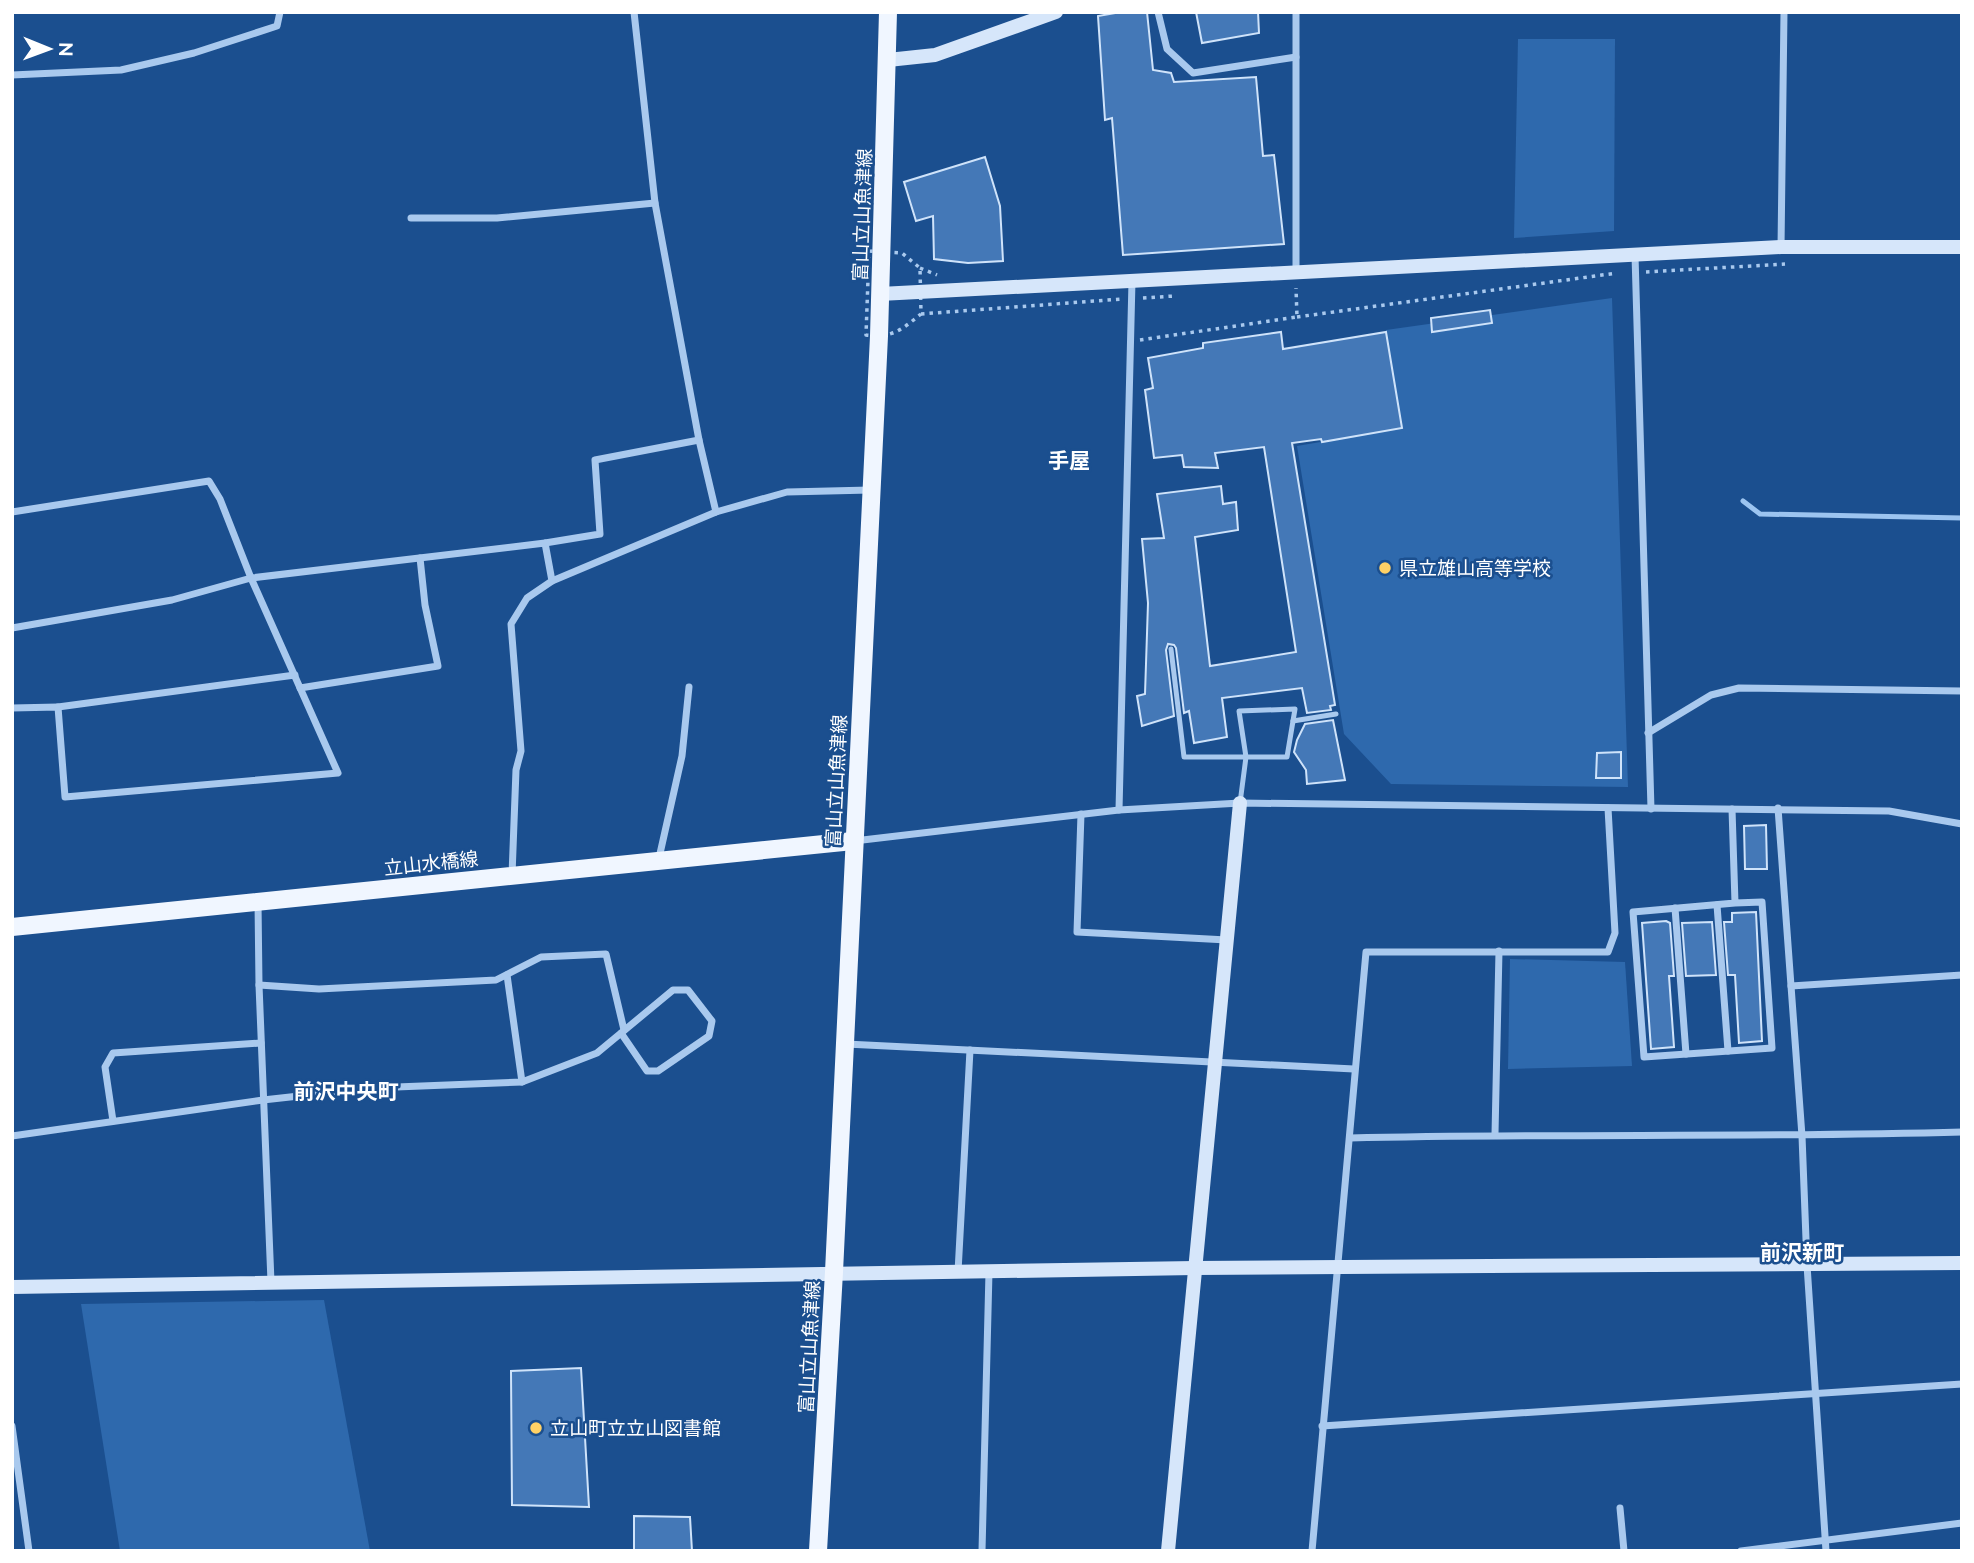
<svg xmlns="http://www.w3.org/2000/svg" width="1974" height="1563" font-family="Raleway,'Noto Sans JP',sans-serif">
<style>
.green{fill:#2e69ad}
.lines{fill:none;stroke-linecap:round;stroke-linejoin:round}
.stream{stroke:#9cc4f0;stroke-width:5}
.building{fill:#4478b7;stroke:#cfe3fa;stroke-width:2}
.path{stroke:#a9c9ee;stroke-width:3.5;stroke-dasharray:3.5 5;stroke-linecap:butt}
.lane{stroke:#a9c9ee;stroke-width:5}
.street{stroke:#a9c9ee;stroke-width:7}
.secondary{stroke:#d6e6fa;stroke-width:14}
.primary{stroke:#f0f6ff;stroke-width:18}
.poi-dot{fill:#ffd166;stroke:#1b4f8f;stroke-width:2.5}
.labels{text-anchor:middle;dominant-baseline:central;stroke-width:5;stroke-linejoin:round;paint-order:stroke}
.street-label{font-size:19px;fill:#fff;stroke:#1b4f8f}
.poi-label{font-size:19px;fill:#fff;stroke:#1b4f8f;text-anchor:start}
.neighbourhood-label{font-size:21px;font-weight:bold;fill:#fff;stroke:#1b4f8f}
</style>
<rect width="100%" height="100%" fill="#1b4f8f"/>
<!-- green -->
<g class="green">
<path d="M1518,39H1615L1614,231L1514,238Z"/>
<path d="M1612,298L1628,787L1391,784L1344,734L1297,446L1402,428L1386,330Z"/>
<path d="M1510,959L1625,962L1632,1066L1508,1069Z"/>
<path d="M324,1300L370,1551H120L81,1304Z"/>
</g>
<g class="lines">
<!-- stream -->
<path class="stream" d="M1743,501L1760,514L1962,518"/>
</g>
<!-- building -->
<g class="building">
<path d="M1121,12H1147L1153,70L1171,73L1174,82L1256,77L1263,156L1274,155L1284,244L1123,255L1112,118L1105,120L1098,16Z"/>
<path d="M1196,12H1258L1259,33L1202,43Z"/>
<path d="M985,157L1000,206L1003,261L968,263L934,259L933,216L916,221L904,182Z"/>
<path d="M1490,310L1492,323L1432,332L1431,318Z"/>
<path d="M1281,332L1283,349L1386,332L1402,428L1322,442L1321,439L1292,443L1335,705L1330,706L1331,710L1307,713L1302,688L1222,698L1227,737L1194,743L1189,711L1184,713L1176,648L1174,645L1168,644L1166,650L1174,716L1142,726L1137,696L1145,694L1148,603L1142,539L1164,538L1157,494L1221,486L1223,504L1236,502L1238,530L1195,537L1210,666L1296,652L1264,447L1215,453L1218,468L1184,467L1182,455L1154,458L1145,390L1153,388L1148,358L1203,348V343Z"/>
<path d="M1333,720L1345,780L1307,784L1306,770L1294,752L1297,740L1305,724Z"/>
<path d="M1621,752V778H1596L1597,753Z"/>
<path d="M1766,825L1767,869H1745L1744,826Z"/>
<path d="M1756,912L1762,1041L1739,1043L1735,975H1728L1724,922H1732V913Z"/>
<path d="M1666,921L1670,923L1674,976H1669L1674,1047L1651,1049L1642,923Z"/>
<path d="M1712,922L1716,975L1686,976L1682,923Z"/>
<path d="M581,1368L589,1507L512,1505L511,1371Z"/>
<path d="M634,1516L690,1517L692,1551H634Z"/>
</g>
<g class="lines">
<!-- path -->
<g class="path">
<path d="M869,251L902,253L920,268L921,314C901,330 893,338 866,335Z"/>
<path d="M920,268L937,275"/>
<path d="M1646,272L1785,264"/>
<path d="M1143,298L1174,296"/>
<path d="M921,314L1122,299"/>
<path d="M1297,317L1617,273"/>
<path d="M1140,340L1297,317L1296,288"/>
</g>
<!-- lane -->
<g class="lane">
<path d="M1171,649L1184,757H1287L1295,709L1239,711L1246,757L1240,803"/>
<path d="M1293,721L1336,714"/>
</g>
<!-- street -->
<g class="street">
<path d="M634,12L655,203L699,440L716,512L787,492L870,490"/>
<path d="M1158,12L1167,49L1193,73L1296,57"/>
<path d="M12,75L121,70L194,53L277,26L280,12"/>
<path d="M411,218H497L655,203"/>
<path d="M1781,247L1784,12"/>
<path d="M1635,255L1651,809"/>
<path d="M1296,273V12"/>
<path d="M12,512L209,481L220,499L251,578L338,773L65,797L58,707L12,708"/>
<path d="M552,581L716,512"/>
<path d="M12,628L172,600L251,578L545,543L600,534L595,460L699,440"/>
<path d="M300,688L438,666L425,605L420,558"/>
<path d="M58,707L295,675"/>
<path d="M1648,733L1711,695L1739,688L1962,691"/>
<path d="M1778,808L1802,1136L1807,1265L1826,1551"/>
<path d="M1732,809L1735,903L1762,902L1772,1048L1644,1057L1633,912L1735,903"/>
<path d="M1119,810L1132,281"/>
<path d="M1081,814L1077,932L1227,940"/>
<path d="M854,841L1119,810L1240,803L1889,811L1962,824"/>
<path d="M659,858L682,756L689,687"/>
<path d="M512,875L516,770L521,751L511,624L527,598L552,581L545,543"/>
<path d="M258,902L259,985L271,1282"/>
<path d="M1717,905L1728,1051"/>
<path d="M1675,908L1686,1054"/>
<path d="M507,975L522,1082"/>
<path d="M259,985L319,989L496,980L541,957L606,954L624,1030"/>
<path d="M1791,986L1962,975"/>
<path d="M846,1044L1354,1069"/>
<path d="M113,1121L105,1067L113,1053L261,1043"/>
<path d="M1495,1134L1499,951"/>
<path d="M12,1136L263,1100L371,1088L522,1082L597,1053L673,990H688L712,1021L709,1036L658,1071H647L621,1033"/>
<path d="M1350,1138C1554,1133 1758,1138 1962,1132"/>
<path d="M958,1272L970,1050"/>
<path d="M12,1426L29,1551"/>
<path d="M1322,1426L1962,1384"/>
<path d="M1620,1508L1624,1551"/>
<path d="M982,1551L989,1272"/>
<path d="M1312,1551L1366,952H1608L1615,933L1608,808"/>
<path d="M1741,1551L1962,1523"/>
</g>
<!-- secondary -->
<g class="secondary">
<path d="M888,60L935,55L1056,12"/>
<path d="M880,294L1781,247H1962"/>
<path d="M12,1287L1195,1268L1962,1263"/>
<path d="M1168,1551L1240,803"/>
</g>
<!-- primary -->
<g class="primary">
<path d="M12,927L853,841"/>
<path d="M818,1551L834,1272L879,336L888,12"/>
</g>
</g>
<!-- markers -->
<g class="poi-dot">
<circle cx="1385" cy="568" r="7"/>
<circle cx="536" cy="1428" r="7"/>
</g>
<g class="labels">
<!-- street labels -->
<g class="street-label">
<text transform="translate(862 215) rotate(-88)">富山立山魚津線</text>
<text transform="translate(836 781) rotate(-87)">富山立山魚津線</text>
<text transform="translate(431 863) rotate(-6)">立山水橋線</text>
<text transform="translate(809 1347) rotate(-87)">富山立山魚津線</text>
</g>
<!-- poi labels -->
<g class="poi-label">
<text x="1399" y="568">県立雄山高等学校</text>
<text x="550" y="1428">立山町立立山図書館</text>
</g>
<!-- neighbourhood labels -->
<g class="neighbourhood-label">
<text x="1069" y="460">手屋</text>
<text x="346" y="1091">前沢中央町</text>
<text x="1802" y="1252">前沢新町</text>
</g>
</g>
<!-- border -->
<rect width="1974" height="1563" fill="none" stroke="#ffffff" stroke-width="28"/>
<!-- north arrow -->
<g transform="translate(49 49) rotate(91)" stroke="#1b4f8f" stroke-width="5" paint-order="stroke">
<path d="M0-5L12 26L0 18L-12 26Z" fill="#ffffff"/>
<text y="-10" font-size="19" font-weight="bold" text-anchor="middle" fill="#ffffff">N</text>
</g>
</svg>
